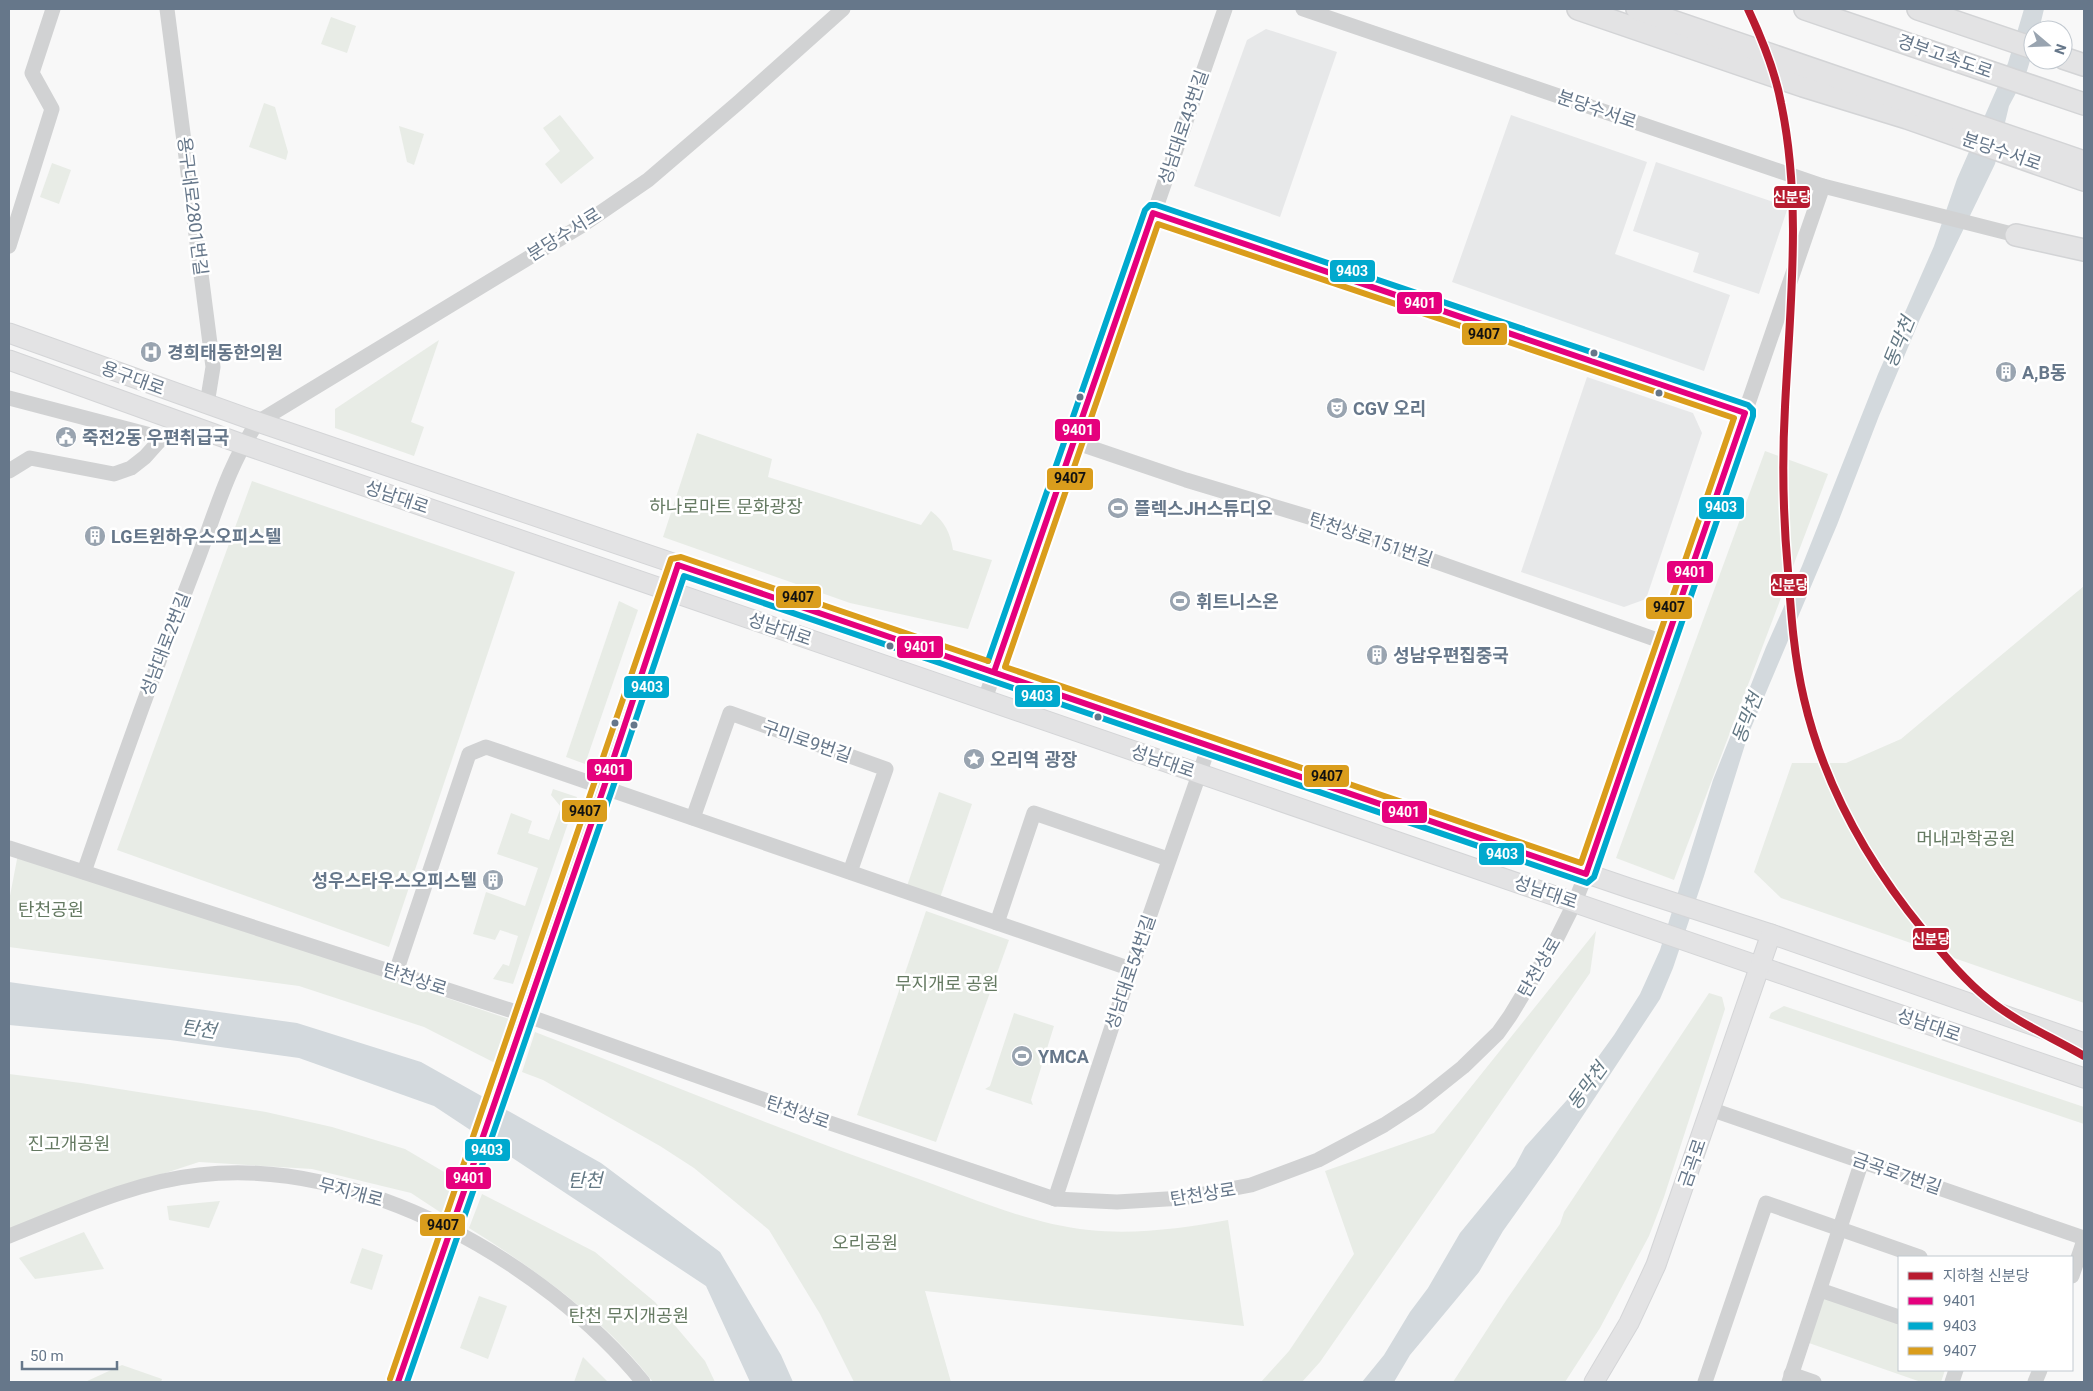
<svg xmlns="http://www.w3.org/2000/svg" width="2093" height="1391" font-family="Roboto,'Noto Sans KR',sans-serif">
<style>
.built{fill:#e7e8e9}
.green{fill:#e8ece6}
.water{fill:#d3d9dd}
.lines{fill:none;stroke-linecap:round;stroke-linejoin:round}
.major-casing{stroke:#d4d5d7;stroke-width:21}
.highway-casing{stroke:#d3d4d6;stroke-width:24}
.minor{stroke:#d1d2d3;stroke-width:15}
.major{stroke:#e3e3e4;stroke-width:19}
.highway{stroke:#e3e3e4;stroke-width:21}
.bus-1-casing{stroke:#fff;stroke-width:10}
.bus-2-casing{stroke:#fff;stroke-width:10}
.bus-3-casing{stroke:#fff;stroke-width:10}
.bus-1{stroke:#e5007d;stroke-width:6}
.bus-2{stroke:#00a9ce;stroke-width:6}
.bus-3{stroke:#da9d1c;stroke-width:6}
.metro-1-casing{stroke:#fff;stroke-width:11}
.metro-1{stroke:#b81b30;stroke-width:8}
.bus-dot{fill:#66778a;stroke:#fff;stroke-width:2}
.labels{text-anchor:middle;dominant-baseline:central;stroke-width:5;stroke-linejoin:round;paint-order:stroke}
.street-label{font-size:18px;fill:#66778a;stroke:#fff}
.poi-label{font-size:18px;font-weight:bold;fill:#66778a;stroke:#fff;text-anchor:start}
.park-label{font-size:18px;fill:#657a62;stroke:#fff}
.water-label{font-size:19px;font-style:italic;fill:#637884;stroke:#fff}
.line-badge{stroke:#fff;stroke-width:2}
.badge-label{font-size:14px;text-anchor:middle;font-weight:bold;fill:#fff}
.pale-badge-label{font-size:14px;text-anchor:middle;font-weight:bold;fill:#111}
</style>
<rect width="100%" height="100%" fill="#f8f8f8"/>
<!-- built -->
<g class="built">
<path d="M1266,29L1337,52L1280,217L1194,186L1247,40Z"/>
<path d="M1511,115L1647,162L1615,254L1730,295L1704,371L1452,282Z"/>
<path d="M1656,162L1788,207L1759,294L1693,272L1699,253L1633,231Z"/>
<path d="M1587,377L1693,413L1702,433L1646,599L1624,607L1521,572Z"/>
</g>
<!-- green -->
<g class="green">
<path d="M331,17L356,26L347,53L321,44Z"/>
<path d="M264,103L275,107L288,152L286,160L249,147Z"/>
<path d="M560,115L594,158L561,184L545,164L560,151L543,128Z"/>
<path d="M399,126L424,134L414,165L407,162Z"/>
<path d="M52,163L71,170L59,204L40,197Z"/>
<path d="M439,340L411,422L424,427L414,456L335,428V409Z"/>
<path d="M697,433L772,459L768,477L921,525L931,511C945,522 950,532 953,550L992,560L968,629L850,603L663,537Z"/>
<path d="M1765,451L1828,474L1674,880L1616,858Z"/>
<path d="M252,481L515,572L389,947L117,850Z"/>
<path d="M2084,586V1003L1781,898L1754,872L1792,763H1846L1901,739Z"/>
<path d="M619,601L638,610L585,764L566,757Z"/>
<path d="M553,789L577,797L513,984L493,979L503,964L509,966L518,936L500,930L495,940L473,934L486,892L525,906L538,868L497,854L511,813L532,821L528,833L549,840L561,807L551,795Z"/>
<path d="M939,792L972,804L940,898L907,886Z"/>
<path d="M18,854L515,1021L501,1066L424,1027L299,986L9,947V901Z"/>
<path d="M926,911L1009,940L936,1142L857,1115Z"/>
<path d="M1596,931L1590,973L1320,1362L1302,1382H1261L1289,1351L1354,1254L1325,1171L1434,1133Z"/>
<path d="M1709,993L1722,997L1725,1009L1664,1197L1649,1236L1600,1328L1565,1382H1453L1507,1299L1560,1224L1564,1212Z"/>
<path d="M1784,1006L2084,1107V1124L1769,1018L1771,1013Z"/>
<path d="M1014,1013L1054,1026L1031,1100L1033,1105L985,1089L990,1086Z"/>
<path d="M535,1032C662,1081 788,1133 916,1178C972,1198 1030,1224 1089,1230C1135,1235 1184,1228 1228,1220L1244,1326L925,1291L951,1382H854L820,1314L769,1230L694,1168L660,1146L543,1080L522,1072Z"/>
<path d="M9,1074L81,1083L266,1112L332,1127L405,1149L456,1179L443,1214L411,1193L312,1169L199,1162L129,1185L9,1231Z"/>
<path d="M482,1194L595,1252L655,1302L705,1361L715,1382H653C604,1318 536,1270 469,1228Z"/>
<path d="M220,1201L209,1228L169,1220L167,1206Z"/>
<path d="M84,1232L104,1269L35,1279L19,1258Z"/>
<path d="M362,1248L383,1255L372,1290L350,1283Z"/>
<path d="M1822,1294L1899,1320V1370H1945L1941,1382H1921L1806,1342Z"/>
<path d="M479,1296L507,1306L488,1359L460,1348Z"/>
<path d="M583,1357L607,1381V1382H574Z"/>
<path d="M122,1365L162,1379L161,1382H85Z"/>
</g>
<!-- water -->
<g class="water">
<path d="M2024,9H2044L2039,30H2033V51L2026,74L2009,106L1995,164L1920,319L1879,416L1837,525L1748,735L1704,876L1673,968L1660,999L1557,1155L1503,1231L1479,1272L1410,1355L1394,1382H1362L1384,1355L1410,1312L1428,1288L1460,1233L1515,1166L1525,1147L1567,1100L1614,1035L1640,994L1660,950L1713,780L1766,647L1802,566L1878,374L1934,246L1957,179L2008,63Z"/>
<path d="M9,982L297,1023L421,1062L601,1163L720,1252L781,1355L793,1382H750L706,1286L434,1106L299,1058L170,1040L9,1025Z"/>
</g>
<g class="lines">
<!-- major casing -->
<g class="major-casing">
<g id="major">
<path d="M9,333L258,422L1629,888L1771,934L2084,1043"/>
<path d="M9,360L242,444L2084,1078"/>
<path d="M1594,1382L1629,1323L1656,1265L1771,934"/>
</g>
</g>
<!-- highway casing -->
<g class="highway-casing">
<g id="highway">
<path d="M1578,9L1803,86L1907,118L2084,180"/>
<path d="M1637,9L2084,162"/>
<path d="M1805,9L2084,104"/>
<path d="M1918,9L2033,48"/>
<path d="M2063,58L2084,65"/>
<path d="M2016,235L2084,250"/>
</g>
</g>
<!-- minor -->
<g class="minor">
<path d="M167,9L213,367L207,404"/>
<path d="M1303,9L1823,186L2016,235"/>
<path d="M1153,213L1745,413"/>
<path d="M9,246L52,109L32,73L53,9"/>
<path d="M9,398L162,438L173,437L189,423"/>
<path d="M1074,442L1186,480L1309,517L1666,643"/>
<path d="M9,471L30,458L114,474L131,468L145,457L162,438"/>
<path d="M985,699L1225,9"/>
<path d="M693,818L730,713L886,769L850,872"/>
<path d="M9,848L525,1015L830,1123L1055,1199L1117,1202L1183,1198L1251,1185L1318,1160L1384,1125L1418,1103L1463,1067L1498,1033L1510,1016L1557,938L1575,902L1586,874L1823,186"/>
<path d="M84,872C120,767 157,664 197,561C215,514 229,463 258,422L581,226L648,180L739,102L843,9"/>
<path d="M997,923L1034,813L1168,859"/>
<path d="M396,972L469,754L486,747L1131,969"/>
<path d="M1710,1109L2084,1238"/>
<path d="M1055,1199L1131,969L1209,746"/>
<path d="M9,1236C70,1212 133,1182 199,1175C359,1156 544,1261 643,1382"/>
<path d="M2072,1276L2084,1240"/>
<path d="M1820,1290L1899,1317"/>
<path d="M1791,1374L1814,1382"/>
<path d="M398,1382L604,787L678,565"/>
<path d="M1705,1382L1766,1203L1920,1257"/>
<path d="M1789,1382L1862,1161"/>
<path d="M1952,1382L1956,1370"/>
<path d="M2035,1382L2040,1370"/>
</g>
<!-- major -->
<use href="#major" class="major"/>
<!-- highway -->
<use href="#highway" class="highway"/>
<!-- bus-1 casing -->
<g class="bus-1-casing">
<g id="bus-1">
<path d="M678,565L1586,874L1745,413L1153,213L994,672"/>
<path d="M398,1382L604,787L678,565"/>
</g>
</g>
<!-- bus-2 casing -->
<g class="bus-2-casing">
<path id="bus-2" d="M407,1382L612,790L684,576L1587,883L1594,877L1753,416V410L1748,405L1156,205H1150L1145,210L988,661"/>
</g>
<!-- bus-3 casing -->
<g class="bus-3-casing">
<g id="bus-3">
<path d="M1158,224L1734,418L1581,863L1005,667Z"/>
<path d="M390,1379L671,559L681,557L988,661"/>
</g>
</g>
<!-- bus-1 -->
<use href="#bus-1" class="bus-1"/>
<!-- bus-2 -->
<use href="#bus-2" class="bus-2"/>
<!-- bus-3 -->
<use href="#bus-3" class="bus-3"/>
<!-- metro-1 casing -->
<g class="metro-1-casing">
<path id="metro-1" d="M1748,9C1762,39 1775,70 1781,103C1802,202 1790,307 1785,407C1782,461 1783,516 1788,571C1791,614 1794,657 1804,699C1824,785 1868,863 1924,931C1944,955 1964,980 1988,999C2017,1023 2052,1037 2084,1056"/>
</g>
<!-- metro-1 -->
<use href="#metro-1" class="metro-1"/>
</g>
<!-- icons -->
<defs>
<g id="hospital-disc" transform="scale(1.125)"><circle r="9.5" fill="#99a4b0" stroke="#fff"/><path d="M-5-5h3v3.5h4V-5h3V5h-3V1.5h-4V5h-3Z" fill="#fff"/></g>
<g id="building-disc" transform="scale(1.125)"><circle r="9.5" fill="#99a4b0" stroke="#fff"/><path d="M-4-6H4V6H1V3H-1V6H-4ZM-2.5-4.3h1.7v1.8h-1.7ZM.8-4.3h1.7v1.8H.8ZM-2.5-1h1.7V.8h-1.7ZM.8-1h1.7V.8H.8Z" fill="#fff"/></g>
<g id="theatre-disc" transform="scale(1.125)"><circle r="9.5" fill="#99a4b0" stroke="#fff"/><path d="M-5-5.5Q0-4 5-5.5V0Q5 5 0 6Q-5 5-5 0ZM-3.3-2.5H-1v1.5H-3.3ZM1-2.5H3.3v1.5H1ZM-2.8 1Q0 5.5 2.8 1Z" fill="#fff"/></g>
<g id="civic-disc" transform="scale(1.125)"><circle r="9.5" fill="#99a4b0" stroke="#fff"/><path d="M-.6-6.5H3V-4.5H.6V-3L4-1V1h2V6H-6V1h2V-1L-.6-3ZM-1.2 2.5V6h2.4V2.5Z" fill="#fff"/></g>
<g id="stadium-disc" transform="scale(1.125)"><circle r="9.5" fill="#99a4b0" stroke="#fff"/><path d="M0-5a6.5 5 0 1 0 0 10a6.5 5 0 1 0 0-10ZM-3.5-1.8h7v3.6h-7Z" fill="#fff"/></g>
<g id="sight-disc" transform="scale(1.125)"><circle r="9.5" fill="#99a4b0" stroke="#fff"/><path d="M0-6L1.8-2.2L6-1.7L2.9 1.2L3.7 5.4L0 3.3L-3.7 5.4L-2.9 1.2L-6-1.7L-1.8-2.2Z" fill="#fff"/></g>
</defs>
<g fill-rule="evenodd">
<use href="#hospital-disc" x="151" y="352"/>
<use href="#building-disc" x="2006" y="372"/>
<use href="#theatre-disc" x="1337" y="408"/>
<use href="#civic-disc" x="66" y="437"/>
<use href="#stadium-disc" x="1118" y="508"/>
<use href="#building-disc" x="95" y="536"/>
<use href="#stadium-disc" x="1180" y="601"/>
<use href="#building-disc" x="1377" y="655"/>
<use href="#sight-disc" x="974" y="759"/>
<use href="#building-disc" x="493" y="880"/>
<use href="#stadium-disc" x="1022" y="1056"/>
</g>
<!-- markers -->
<g class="bus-dot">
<circle cx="1594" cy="353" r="4.5"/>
<circle cx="1659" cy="393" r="4.5"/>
<circle cx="1080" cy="397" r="4.5"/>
<circle cx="890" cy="646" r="4.5"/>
<circle cx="1098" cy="717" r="4.5"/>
<circle cx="615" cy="723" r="4.5"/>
<circle cx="634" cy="725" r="4.5"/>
</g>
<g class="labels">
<!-- street labels -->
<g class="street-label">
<text transform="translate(1945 56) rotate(19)">경부고속도로</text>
<text transform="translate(1597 109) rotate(19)">분당수서로</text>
<text transform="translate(1183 127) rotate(-71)">성남대로43번길</text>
<text transform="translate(2002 151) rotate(19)">분당수서로</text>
<text transform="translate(193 206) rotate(83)">용구대로2801번길</text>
<text transform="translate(564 234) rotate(-32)">분당수서로</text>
<text transform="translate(133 378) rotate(20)">용구대로</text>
<text transform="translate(397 497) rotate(19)">성남대로</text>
<text transform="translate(1371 539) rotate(19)">탄천상로151번길</text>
<text transform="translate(780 629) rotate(19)">성남대로</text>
<text transform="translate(165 644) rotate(-69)">성남대로2번길</text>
<text transform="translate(807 741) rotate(19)">구미로9번길</text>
<text transform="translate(1163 761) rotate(19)">성남대로</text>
<text transform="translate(1546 892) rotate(19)">성남대로</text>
<text transform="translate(1539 967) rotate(-60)">탄천상로</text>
<text transform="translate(1130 972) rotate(-71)">성남대로54번길</text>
<text transform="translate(415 979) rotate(18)">탄천상로</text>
<text transform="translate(1929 1025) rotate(19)">성남대로</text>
<text transform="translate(798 1112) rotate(19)">탄천상로</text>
<text transform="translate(1692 1163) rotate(-71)">금곡로</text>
<text transform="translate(1897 1173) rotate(19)">금곡로7번길</text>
<text transform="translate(351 1192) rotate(15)">무지개로</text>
<text transform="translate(1203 1194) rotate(-9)">탄천상로</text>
</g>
<!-- poi labels -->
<g class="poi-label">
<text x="167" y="352">경희태동한의원</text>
<text x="2022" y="372">A,B동</text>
<text x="1353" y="408">CGV 오리</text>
<text x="82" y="437">죽전2동 우편취급국</text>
<text x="1134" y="508">플렉스JH스튜디오</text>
<text x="111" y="536">LG트윈하우스오피스텔</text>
<text x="1196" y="601">휘트니스온</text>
<text x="1393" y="655">성남우편집중국</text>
<text x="990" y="759">오리역 광장</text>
<text x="477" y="880" text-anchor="end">성우스타우스오피스텔</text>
<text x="1038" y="1056">YMCA</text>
</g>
<!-- park labels -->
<g class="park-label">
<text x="726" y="506">하나로마트 문화광장</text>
<text x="1966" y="838">머내과학공원</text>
<text x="51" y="909">탄천공원</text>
<text x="947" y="983">무지개로 공원</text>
<text x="69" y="1143">진고개공원</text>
<text x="865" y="1242">오리공원</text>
<text x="629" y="1315">탄천 무지개공원</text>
</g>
<!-- water labels -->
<g class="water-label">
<text transform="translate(1899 342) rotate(-68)">동막천</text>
<text transform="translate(1747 718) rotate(-69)">동막천</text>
<text transform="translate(199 1029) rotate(8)">탄천</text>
<text transform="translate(1587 1086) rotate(-54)">동막천</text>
<text x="585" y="1180">탄천</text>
</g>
</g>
<g class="line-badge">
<rect x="1773" y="185" width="38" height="24" rx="5" fill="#b81b30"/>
<rect x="1329" y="259" width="47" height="24" rx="5" fill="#00a9ce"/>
<rect x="1396" y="291" width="47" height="24" rx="5" fill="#e5007d"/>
<rect x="1461" y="322" width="47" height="24" rx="5" fill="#da9d1c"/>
<rect x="1054" y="418" width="47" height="24" rx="5" fill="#e5007d"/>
<rect x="1046" y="467" width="48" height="24" rx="5" fill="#da9d1c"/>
<rect x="1698" y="496" width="47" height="24" rx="5" fill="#00a9ce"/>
<rect x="1666" y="560" width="48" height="24" rx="5" fill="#e5007d"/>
<rect x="1770" y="573" width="38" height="24" rx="5" fill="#b81b30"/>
<rect x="775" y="585" width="47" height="24" rx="5" fill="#da9d1c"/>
<rect x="1645" y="596" width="48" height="24" rx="5" fill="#da9d1c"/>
<rect x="896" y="635" width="48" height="24" rx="5" fill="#e5007d"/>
<rect x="623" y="675" width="47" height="24" rx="5" fill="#00a9ce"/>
<rect x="1014" y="684" width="47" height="24" rx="5" fill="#00a9ce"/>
<rect x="586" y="758" width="47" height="24" rx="5" fill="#e5007d"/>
<rect x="1303" y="764" width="47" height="24" rx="5" fill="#da9d1c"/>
<rect x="561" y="799" width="47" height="24" rx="5" fill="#da9d1c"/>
<rect x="1381" y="800" width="47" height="24" rx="5" fill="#e5007d"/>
<rect x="1478" y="842" width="47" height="24" rx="5" fill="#00a9ce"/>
<rect x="1912" y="927" width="38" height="24" rx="5" fill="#b81b30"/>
<rect x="464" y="1138" width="47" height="24" rx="5" fill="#00a9ce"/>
<rect x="445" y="1166" width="47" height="24" rx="5" fill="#e5007d"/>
<rect x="419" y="1213" width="47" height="24" rx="5" fill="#da9d1c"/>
</g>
<g class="badge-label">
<text x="1792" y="202">신분당</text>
<text x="1352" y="276">9403</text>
<text x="1420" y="308">9401</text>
<text x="1078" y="435">9401</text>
<text x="1721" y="512">9403</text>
<text x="1690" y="577">9401</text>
<text x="1789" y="590">신분당</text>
<text x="920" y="652">9401</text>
<text x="647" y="692">9403</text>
<text x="1037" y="701">9403</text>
<text x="610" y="775">9401</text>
<text x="1404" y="817">9401</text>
<text x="1502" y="859">9403</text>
<text x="1931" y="944">신분당</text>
<text x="487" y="1155">9403</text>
<text x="469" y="1183">9401</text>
</g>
<g class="pale-badge-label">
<text x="1484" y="339">9407</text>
<text x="1070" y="483">9407</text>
<text x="798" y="602">9407</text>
<text x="1669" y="612">9407</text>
<text x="1327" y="781">9407</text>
<text x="585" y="816">9407</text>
<text x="443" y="1230">9407</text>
</g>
<!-- border -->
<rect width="2093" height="1391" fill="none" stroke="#66778a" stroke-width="20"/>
<!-- legend -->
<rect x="1898" y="1256" width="175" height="115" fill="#ffffff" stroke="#c2c9d0"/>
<rect x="1908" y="1272" width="25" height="8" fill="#b81b30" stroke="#c2c9d0"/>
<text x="1943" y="1281" font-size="15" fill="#66778a">지하철 신분당</text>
<rect x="1908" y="1297" width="25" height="8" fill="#e5007d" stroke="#c2c9d0"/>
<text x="1943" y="1306" font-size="15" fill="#66778a">9401</text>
<rect x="1908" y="1322" width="25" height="8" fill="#00a9ce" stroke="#c2c9d0"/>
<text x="1943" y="1331" font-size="15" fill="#66778a">9403</text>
<rect x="1908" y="1347" width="25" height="8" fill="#da9d1c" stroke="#c2c9d0"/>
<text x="1943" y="1356" font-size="15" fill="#66778a">9407</text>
<!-- north arrow -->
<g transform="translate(2048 45) rotate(109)"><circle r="24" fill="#ffffff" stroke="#c2c9d0"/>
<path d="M0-4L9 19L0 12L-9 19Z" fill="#99a4b0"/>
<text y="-8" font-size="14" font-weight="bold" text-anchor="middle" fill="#66778a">N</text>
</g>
<!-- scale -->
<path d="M22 1361v8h95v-8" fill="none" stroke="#66778a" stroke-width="2.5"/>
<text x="30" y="1361" font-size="15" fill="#66778a" stroke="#ffffff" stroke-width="4" paint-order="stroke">50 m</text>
</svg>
